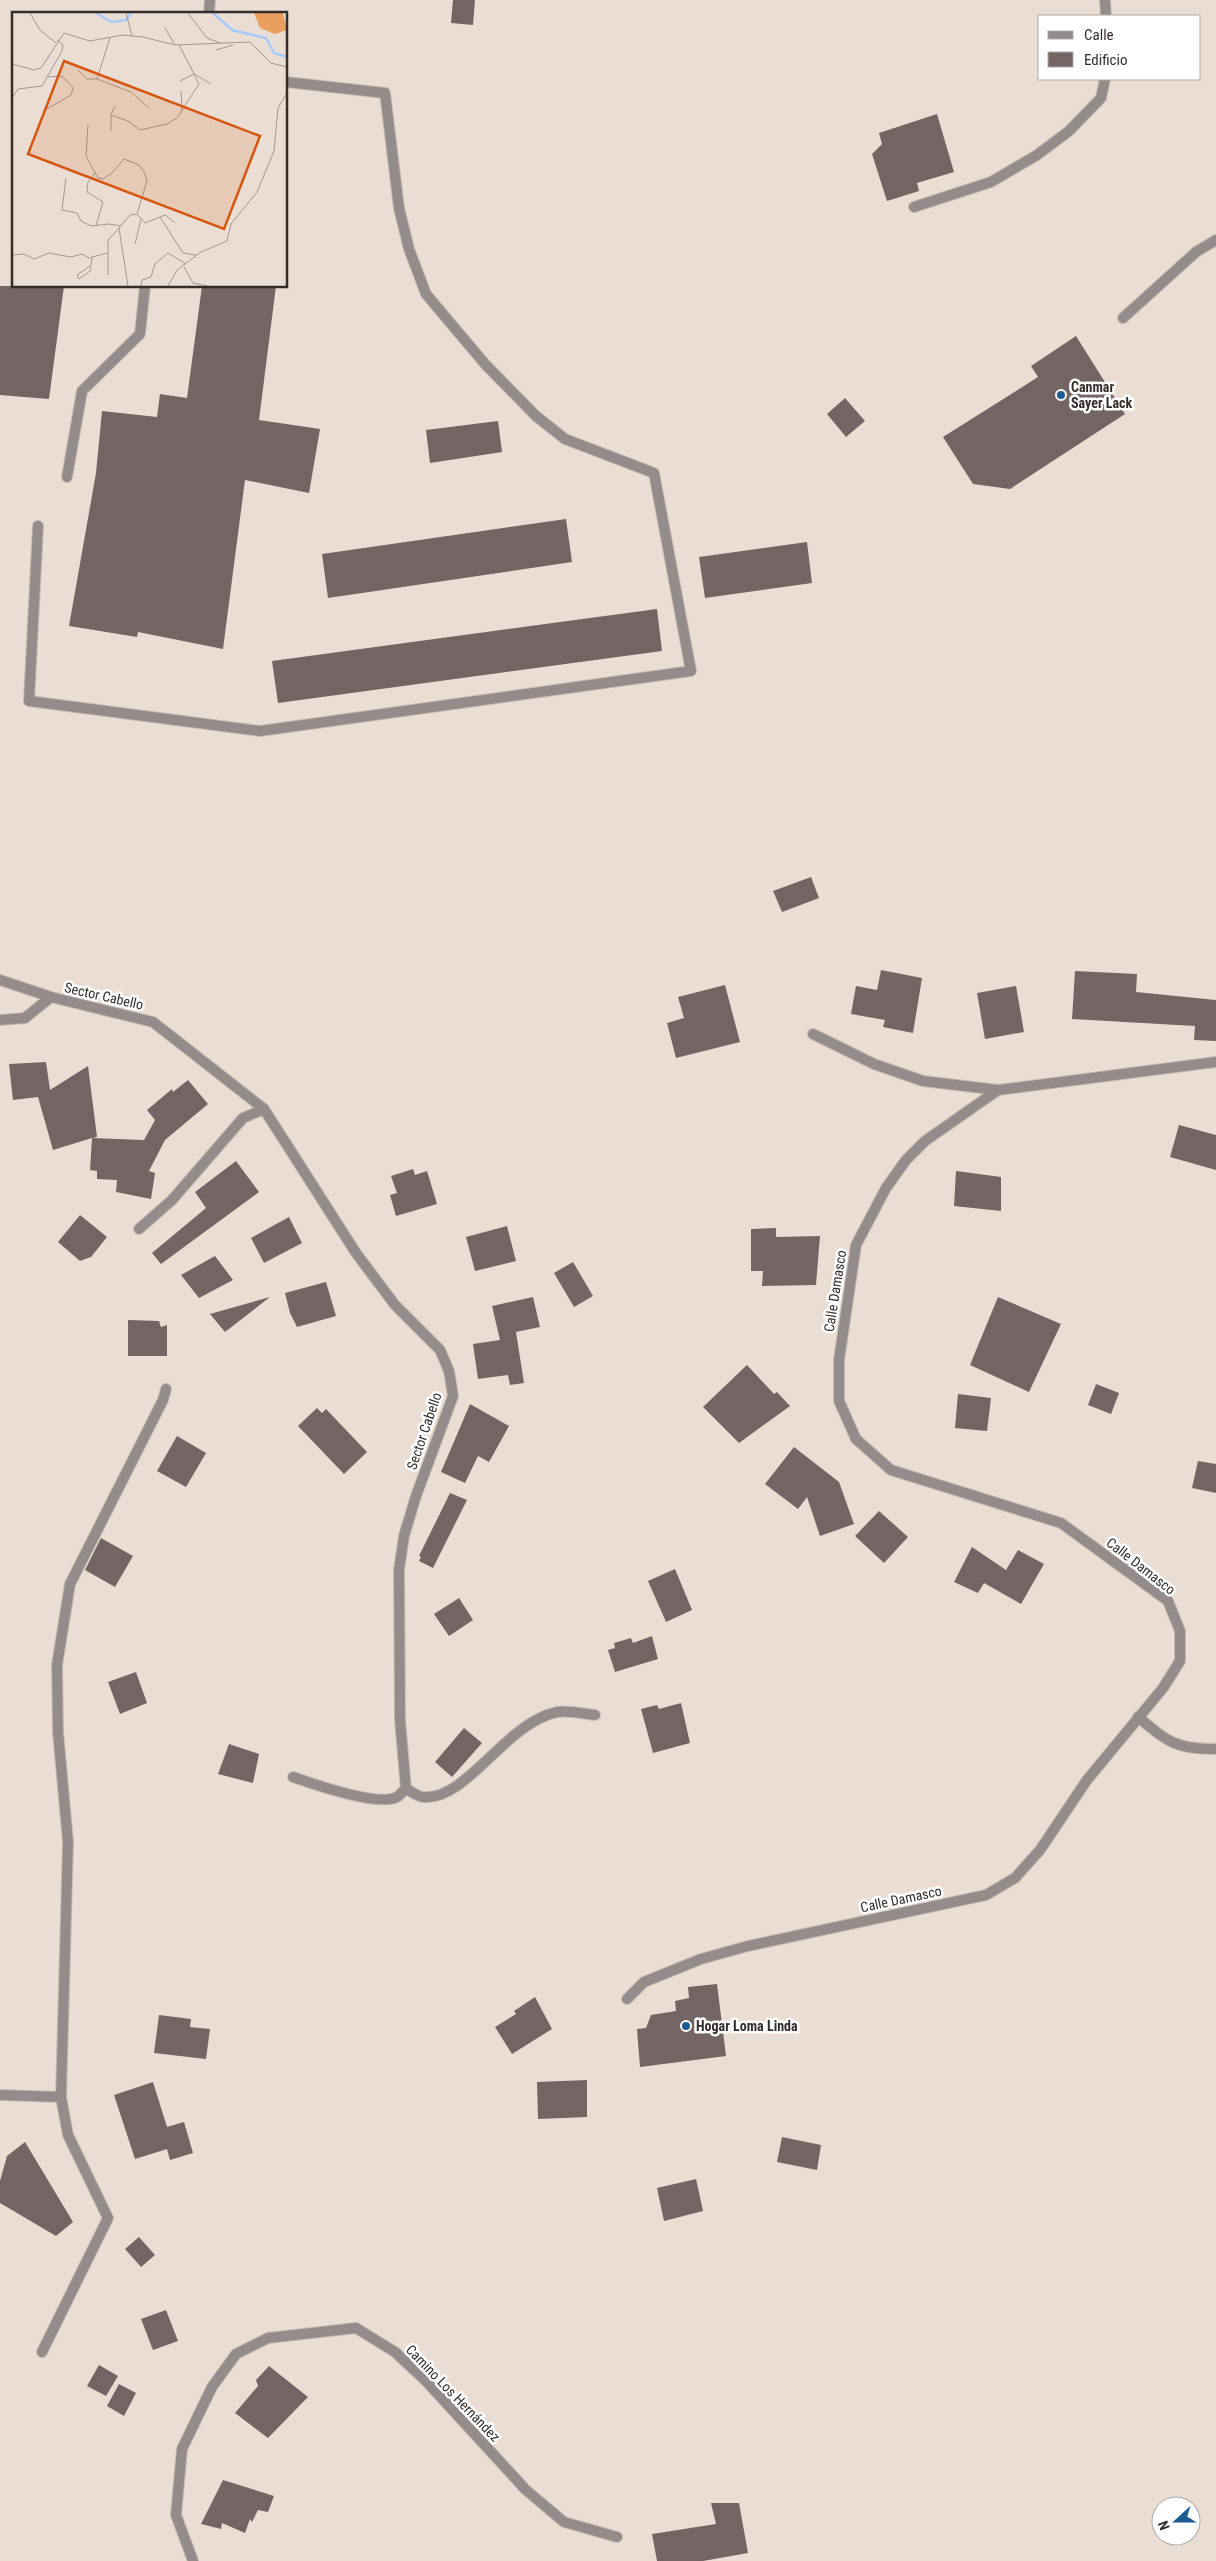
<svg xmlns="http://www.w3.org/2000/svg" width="1216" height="2561" font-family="'Roboto Condensed',sans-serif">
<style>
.building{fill:#736564}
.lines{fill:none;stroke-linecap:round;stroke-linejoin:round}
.service-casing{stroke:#c5bbb2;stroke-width:12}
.minor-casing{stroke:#c5bbb2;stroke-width:12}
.service{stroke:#938c8b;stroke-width:10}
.minor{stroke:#938c8b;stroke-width:10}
.poi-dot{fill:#1d5d93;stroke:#fff;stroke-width:2}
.labels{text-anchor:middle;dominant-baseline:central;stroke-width:5;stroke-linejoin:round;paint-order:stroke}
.poi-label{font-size:14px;font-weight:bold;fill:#322d29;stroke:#fff;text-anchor:start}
.street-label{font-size:14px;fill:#322d29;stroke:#fff}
.inset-river{fill:none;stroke:#a8c9f9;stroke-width:2.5}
.inset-road{fill:none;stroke:#a09790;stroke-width:1}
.view{fill:#d6550f;fill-opacity:0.15;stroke:#d6550f;stroke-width:2.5}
.inset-edge{fill:none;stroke:#322d29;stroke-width:2.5}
</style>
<rect width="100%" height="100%" fill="#eaded4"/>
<!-- building -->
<g class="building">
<path d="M453,0H475L473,25L451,23Z"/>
<path d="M937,114L954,172L917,183L919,191L887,201L872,154L882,144L879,133Z"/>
<path d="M0,286H64L49,399L0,395Z"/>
<path d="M202,286H276L259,420L320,429L309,493L245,480L223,649L138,632L137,637L69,626L96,473L102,411L157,417L160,394L187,398Z"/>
<path d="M1076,336L1125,414L1010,489L973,484L943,437L1038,377L1031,366Z"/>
<path d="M845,398L865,421L846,437L827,414Z"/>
<path d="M498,421L502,452L430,463L426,430Z"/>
<path d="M566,519L572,562L328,598L322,554Z"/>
<path d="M807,542L812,583L705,598L699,557Z"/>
<path d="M657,609L662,651L278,703L272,661Z"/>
<path d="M811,877L819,898L782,912L773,891Z"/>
<path d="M881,970L922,978L913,1033L883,1027L885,1020L851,1014L856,986L877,990Z"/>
<path d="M1075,971L1137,974L1136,992L1216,1000V1041L1194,1040L1195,1026L1072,1019Z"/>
<path d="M725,985L740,1042L676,1058L667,1023L684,1018L678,997Z"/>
<path d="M1016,986L1024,1032L985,1039L977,993Z"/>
<path d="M46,1062L50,1090L88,1066L97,1137L92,1138L144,1140L155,1120L147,1110L172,1089L173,1092L188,1080L208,1104L165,1140L149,1171L155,1173L151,1199L116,1192L117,1180L97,1179V1171L90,1170L92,1138L53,1150L38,1097L13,1100L9,1064Z"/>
<path d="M1179,1125L1216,1135V1170L1170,1157Z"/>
<path d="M236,1161L259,1192L161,1264L152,1253L206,1208L195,1192Z"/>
<path d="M413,1169L415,1175L427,1171L437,1204L396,1216L390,1195L397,1193L391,1176Z"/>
<path d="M956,1171L1001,1177V1211L954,1206Z"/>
<path d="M80,1215L107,1237L91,1257L80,1261L58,1242Z"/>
<path d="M289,1217L302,1243L264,1263L251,1238Z"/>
<path d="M507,1226L516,1261L475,1271L466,1237Z"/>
<path d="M776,1228V1237L820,1236L816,1285L762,1286L763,1271H751V1229Z"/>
<path d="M215,1256L233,1280L199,1298L181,1275Z"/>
<path d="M573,1262L593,1296L574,1307L554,1273Z"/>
<path d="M326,1282L336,1316L297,1327L290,1313L285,1293Z"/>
<path d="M270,1297L225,1332L210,1314Z"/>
<path d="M533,1297L540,1327L516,1332L524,1383L510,1385L508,1375L478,1379L473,1344L500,1340L492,1306Z"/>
<path d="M998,1297L1061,1324L1029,1392L970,1365Z"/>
<path d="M128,1320L159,1321L161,1327L167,1325V1356H128Z"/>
<path d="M747,1365L774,1394L777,1392L790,1406L739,1443L703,1407Z"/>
<path d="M1096,1384L1119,1393L1111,1414L1088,1405Z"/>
<path d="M958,1394L991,1398L987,1431L955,1428Z"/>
<path d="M470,1404L509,1426L489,1462L478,1456L465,1483L441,1472Z"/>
<path d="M317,1408L322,1413L326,1409L367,1452L344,1474L298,1426Z"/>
<path d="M177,1436L206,1453L186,1487L157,1471Z"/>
<path d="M794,1447L839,1482L854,1524L820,1536L807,1497L798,1509L765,1484Z"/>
<path d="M1198,1461L1216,1464V1493L1192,1488Z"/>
<path d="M450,1493L467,1500L433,1568L419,1561L421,1557L419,1556Z"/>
<path d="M879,1511L908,1537L884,1563L855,1536Z"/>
<path d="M101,1538L133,1556L115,1587L85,1570Z"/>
<path d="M972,1547L1006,1570L1018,1550L1044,1564L1021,1604L984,1583L978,1593L954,1582Z"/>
<path d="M675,1569L692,1610L666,1622L648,1581Z"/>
<path d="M459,1598L473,1620L449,1636L434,1614Z"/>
<path d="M652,1636L658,1659L615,1672L608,1650L615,1648L614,1643L631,1638L633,1643Z"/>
<path d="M136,1672L147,1703L120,1714L108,1682Z"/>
<path d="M681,1703L690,1743L653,1753L641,1709L657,1705L659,1709Z"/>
<path d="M464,1728L482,1743L452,1777L435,1762Z"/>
<path d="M229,1744L259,1754L253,1783L218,1774Z"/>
<path d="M717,1984L726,2056L640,2067L637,2029L646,2028L651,2015L676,2011L675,2001L689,1998L688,1987Z"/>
<path d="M535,1997L552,2029L512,2054L495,2027L516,2014L514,2011Z"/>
<path d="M159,2015L191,2019L190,2027L210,2029L206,2059L154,2053Z"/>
<path d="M587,2080V2117L538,2119L537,2082Z"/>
<path d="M153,2082L167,2127L184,2122L193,2153L170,2160L167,2149L135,2159L114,2095Z"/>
<path d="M782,2137L821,2145L817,2170L777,2162Z"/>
<path d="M25,2142L73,2222L56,2236L0,2203V2181L7,2156Z"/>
<path d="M696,2179L703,2211L664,2221L657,2188Z"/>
<path d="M139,2237L155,2255L141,2267L125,2249Z"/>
<path d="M166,2310L178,2341L153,2350L141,2319Z"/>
<path d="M99,2365L118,2376L106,2396L87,2386Z"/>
<path d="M269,2366L308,2397L268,2438L235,2413L258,2386L256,2380Z"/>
<path d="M119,2384L136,2393L124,2416L107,2406Z"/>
<path d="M223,2480L274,2496L268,2512L258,2510L252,2522L250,2519L245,2533L222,2523L221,2529L201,2524Z"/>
<path d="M711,2503H739L748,2553L703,2561H657L652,2534L716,2524Z"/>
</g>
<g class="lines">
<!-- service casing -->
<g class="service-casing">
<g id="service">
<path d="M1105,0L1106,16"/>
<path d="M209,14L210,0"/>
<path d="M914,207L991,182L1037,155L1069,131L1101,98L1105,79"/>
<path d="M1123,318L1196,252L1216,240"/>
<path d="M67,477L82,391L140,334L145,286"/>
<path d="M38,526L29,701L260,731L691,671L654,473L565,439L536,416L485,364L426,294L409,249L399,208L385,93L286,82"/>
</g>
</g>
<!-- minor casing -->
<g class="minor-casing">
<g id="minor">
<path d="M0,980L51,997L153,1022L264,1109L356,1253L395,1305L440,1350L449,1371L453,1396L416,1496L404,1536L399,1570L400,1720L406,1789C403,1791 400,1795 397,1797C378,1807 313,1784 293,1777"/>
<path d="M0,1020L25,1018L51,997"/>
<path d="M813,1034L874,1064L923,1081L998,1090"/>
<path d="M139,1229L172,1200L243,1118L264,1109"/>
<path d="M1138,1717C1168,1742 1175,1749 1216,1749"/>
<path d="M406,1789C411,1791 418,1797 423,1797C467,1801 505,1723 557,1712C568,1710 584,1714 595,1715"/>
<path d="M627,1999L644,1982L701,1959L748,1946L986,1895L1015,1878L1040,1850L1087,1780L1163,1688L1180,1661V1631L1168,1601L1061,1523L891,1470L856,1439L839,1401V1360L856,1245L886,1188L906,1160L925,1141L998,1090L1216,1062"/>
<path d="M0,2095L61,2097"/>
<path d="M42,2352L108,2218L68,2135L61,2097L68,1842L58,1732L57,1665L70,1584L163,1400L166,1389"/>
<path d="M193,2561L176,2515L182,2449L212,2387L236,2354L268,2338L356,2328L395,2352L426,2381L526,2490L564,2522L617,2537"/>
</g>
</g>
<!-- service -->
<use href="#service" class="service"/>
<!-- minor -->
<use href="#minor" class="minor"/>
</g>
<!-- markers -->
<g class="poi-dot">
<circle cx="1061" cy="395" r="5"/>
<circle cx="686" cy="2026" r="5"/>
</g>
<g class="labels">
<!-- poi labels -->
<g class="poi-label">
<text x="1071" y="387">Canmar<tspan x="1071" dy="16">Sayer Lack</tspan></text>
<text x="696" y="2026">Hogar Loma Linda</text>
</g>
<!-- street labels -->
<g class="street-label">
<text transform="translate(104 996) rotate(13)">Sector Cabello</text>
<text transform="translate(835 1291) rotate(-81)">Calle Damasco</text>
<text transform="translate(424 1431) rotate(-71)">Sector Cabello</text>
<text transform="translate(1141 1566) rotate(38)">Calle Damasco</text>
<text transform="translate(901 1899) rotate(-12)">Calle Damasco</text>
<text transform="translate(453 2393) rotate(46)">Camino Los Hernández</text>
</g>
</g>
<!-- overview -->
<g transform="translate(12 12)">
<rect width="275" height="275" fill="#eaded4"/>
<path d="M242,1H271L275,18L263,22L248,16Z" fill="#e99f5f"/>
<path class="inset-river" d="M84,1L100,10L114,8L119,1M201,1L220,18L254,26L262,41L275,45"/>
<path class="inset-road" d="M18,1L28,18L44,31M114,1L120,24M176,1L195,26L208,31M153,16L163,33M167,33L182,62L199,72M204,38L221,33M0,52L22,58L29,56L52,21L78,29L111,23L131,25L163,33L238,30L259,51L275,55M66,58L75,67H85L119,80L137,96M85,67L98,26M169,79L170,99M0,86L6,77L30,74L50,39L51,33L45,28M103,94L99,103L116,109L128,118L155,112L165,106L187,72L182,62L168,69M35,97L59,83L61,76L50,64L36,65M99,103V119M76,113L74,144L86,166L91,167L100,161L112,147L127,153L132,160L135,169L125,202M83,161L76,170L75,180L91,190L84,214M54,166L50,198L65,201L69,209L79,214L97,212L109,214M125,202L133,211L153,203L163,211M148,205L171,241L184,243M123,232L129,207M0,243L12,242L22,247L37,241L59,245L70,242L77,246L95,241M78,254L65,263L67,267L78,259L80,246M172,255L181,271L195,274M96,263V228L107,216M116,274L107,216L118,203L125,202M129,274L130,268L139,265L143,252L156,241L174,252M156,274L165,258L189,240L215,229L219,212L245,180L262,139L266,96L275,81"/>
<path class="view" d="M52,49L248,124L212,217L16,142Z"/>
<rect width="275" height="275" class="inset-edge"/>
</g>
<!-- legend -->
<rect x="1038" y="15" width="162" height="65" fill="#ffffff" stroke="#adaba9"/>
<rect x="1048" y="31" width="25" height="8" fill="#938c8b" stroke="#adaba9"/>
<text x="1084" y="40" font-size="15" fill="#322d29">Calle</text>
<rect x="1048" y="52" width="25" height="15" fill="#736564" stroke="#adaba9"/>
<text x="1084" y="65" font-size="15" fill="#322d29">Edificio</text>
<!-- north arrow -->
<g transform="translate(1176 2521) rotate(249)"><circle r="24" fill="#ffffff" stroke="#adaba9"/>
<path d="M0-4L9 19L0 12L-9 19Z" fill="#1d5d93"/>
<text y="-8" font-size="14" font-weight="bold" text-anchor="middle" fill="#322d29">N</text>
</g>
</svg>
